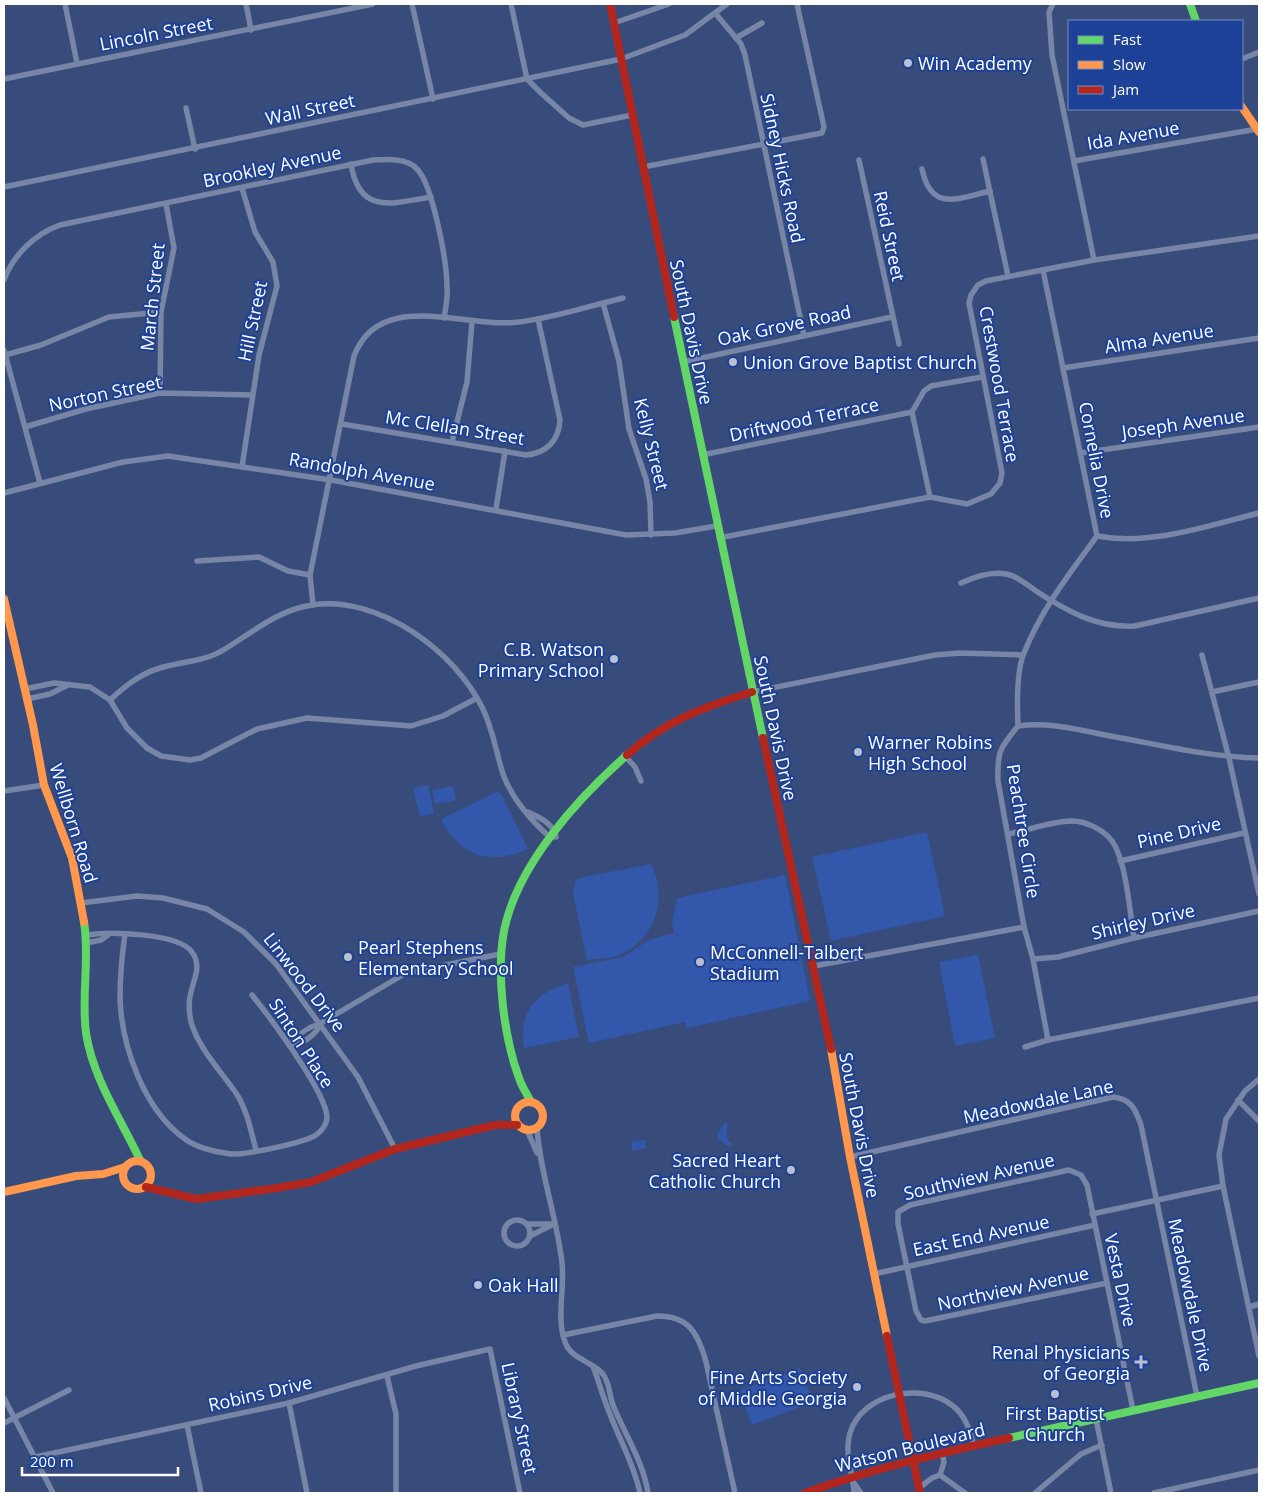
<svg xmlns="http://www.w3.org/2000/svg" width="1263" height="1497" font-family="'Open Sans',sans-serif">
<style>
.green{fill:#3357ab}
.lines{fill:none;stroke-linecap:round;stroke-linejoin:round}
.street{stroke:#7785a6;stroke-width:5.5}
.fast{stroke:#63d668;stroke-width:8}
.slow{stroke:#ff974d;stroke-width:8}
.jam{stroke:#b3261e;stroke-width:8}
.poi-dot{fill:#b9c0d1;stroke:#1d4196;stroke-width:2}
.labels{text-anchor:middle;dominant-baseline:central;stroke-width:4;stroke-linejoin:round;paint-order:stroke}
.street-label{font-size:18px;fill:#fff;stroke:#1d4196}
.poi-label{font-size:18px;fill:#fff;stroke:#1d4196;text-anchor:start}
</style>
<rect width="100%" height="100%" fill="#384c7b"/>
<!-- green -->
<g class="green">
<path d="M428,785L434,813L420,817L413,788Z"/>
<path d="M453,786L456,800L435,804L432,790Z"/>
<path d="M497,792L501,794L528,849C491,866 460,857 441,819Z"/>
<path d="M927,832L945,916L831,941L812,857Z"/>
<path d="M651,864C669,900 654,944 614,957C606,959 596,959 587,960L573,893L576,880L584,877Z"/>
<path d="M785,875L810,1001L687,1028L685,1022L589,1043L573,967L623,957L649,940L674,933L672,922L677,898Z"/>
<path d="M978,955L995,1038L955,1046L939,962Z"/>
<path d="M568,983L579,1037L524,1048C518,1013 535,993 568,983Z"/>
<path d="M725,1122L728,1125L726,1129L728,1141L732,1144L730,1147L719,1140L718,1133Z"/>
<path d="M645,1140L646,1148L632,1151L631,1142Z"/>
<path d="M800,1368L813,1402L752,1425L739,1391Z"/>
</g>
<g class="lines">
<!-- street -->
<g class="street">
<path d="M65,4L77,63"/>
<path d="M246,4L251,30"/>
<path d="M412,4L433,99"/>
<path d="M511,4L527,79L541,93L569,118L583,125L632,115"/>
<path d="M1053,4L1049,12L1052,55L1094,260"/>
<path d="M716,14L741,44L745,55L804,336"/>
<path d="M614,23L669,4"/>
<path d="M736,38L762,23"/>
<path d="M1242,59L1259,52"/>
<path d="M4,79L373,4"/>
<path d="M186,108L195,149"/>
<path d="M983,159L1008,276"/>
<path d="M859,160L899,344"/>
<path d="M1074,161L1257,129"/>
<path d="M351,164C359,216 394,203 431,197"/>
<path d="M643,167L822,133L824,127L797,4"/>
<path d="M922,169C931,212 957,199 990,191"/>
<path d="M4,187L621,59L685,35L727,4"/>
<path d="M4,280C13,255 35,234 60,225L373,160C387,159 407,158 417,169C433,185 447,263 447,287C448,297 446,307 444,318"/>
<path d="M603,303L619,361L629,429L646,479L650,502L651,535"/>
<path d="M4,350L40,483"/>
<path d="M5,355L41,345L109,317L161,312"/>
<path d="M683,362L892,317"/>
<path d="M1063,368L1259,338"/>
<path d="M160,393L161,312L174,248L166,204"/>
<path d="M342,424L526,455C547,453 559,440 560,420L538,319"/>
<path d="M25,427L86,409L160,393L252,395"/>
<path d="M452,442L467,382L472,322"/>
<path d="M1081,453L1259,427"/>
<path d="M702,455L912,412"/>
<path d="M242,467L259,355L277,286L273,262L255,232L242,188"/>
<path d="M4,493L123,462L168,456L331,480L626,535L675,533L716,526"/>
<path d="M930,497L912,412L924,391L931,386L982,377"/>
<path d="M496,509L505,451"/>
<path d="M1097,536C1151,546 1207,526 1259,513"/>
<path d="M719,538L930,497L967,504L991,494L1000,483L1002,473L969,303L971,295L978,285L986,281L1094,260L1259,236"/>
<path d="M197,561L259,557L288,571L310,575"/>
<path d="M961,583C976,576 996,569 1013,576C1022,580 1030,587 1039,593C1069,612 1097,628 1135,626L1259,598"/>
<path d="M313,605L310,575L354,356C380,288 465,329 519,322C554,318 589,306 623,298"/>
<path d="M1202,655L1229,758L1259,894"/>
<path d="M25,689L54,683L90,687L110,700L127,728L147,748L161,756L190,760L201,758L257,729L307,718L411,726L443,716L477,698"/>
<path d="M752,692L935,655L960,653L1023,655"/>
<path d="M1212,692L1259,682"/>
<path d="M27,699L50,694L66,686"/>
<path d="M110,700C125,686 140,674 160,668C182,661 205,662 225,649C253,632 278,610 312,605C379,595 455,651 483,709C493,730 496,752 503,774C511,797 532,822 550,837H556C554,824 539,817 528,812"/>
<path d="M1018,726C1017,705 1016,672 1024,653C1041,610 1069,574 1097,536L1043,270"/>
<path d="M624,755L635,767L641,781"/>
<path d="M1259,758C1207,757 1156,744 1105,735C1076,729 1047,722 1018,726C1000,748 997,751 998,781L1024,927L1033,959L1048,1040L1259,998"/>
<path d="M4,791L44,785"/>
<path d="M1009,834C1029,830 1052,821 1072,821C1086,821 1104,830 1112,841C1126,860 1130,913 1134,938"/>
<path d="M1120,861L1244,833"/>
<path d="M81,903L137,896L163,898L207,909L244,932L276,964L358,1077L395,1149"/>
<path d="M125,934C122,955 120,978 120,999C122,1047 144,1110 185,1139C197,1148 216,1152 231,1154C245,1155 304,1143 316,1135C322,1131 327,1124 327,1117C326,1092 269,1016 252,995"/>
<path d="M86,935C108,932 177,932 192,952C202,966 194,978 191,992C188,1002 189,1012 191,1022C199,1049 220,1070 236,1093C247,1110 251,1131 256,1150"/>
<path d="M86,943L101,940L108,935"/>
<path d="M1033,959L1058,957L1134,938L1259,911"/>
<path d="M814,966L1024,927"/>
<path d="M290,1046C296,1035 309,1027 321,1023L406,973L500,954"/>
<path d="M290,1046C303,1044 316,1035 321,1023"/>
<path d="M1025,1047L1048,1040"/>
<path d="M1259,1079L1245,1091L1226,1119L1219,1155L1223,1186L1259,1356"/>
<path d="M1238,1100L1259,1121"/>
<path d="M537,1128C540,1174 557,1217 562,1263C565,1288 556,1318 565,1342C571,1359 591,1361 602,1373C610,1382 609,1395 613,1405C625,1435 643,1461 648,1493"/>
<path d="M527,1130L537,1153"/>
<path d="M850,1157L1113,1097C1131,1099 1135,1108 1141,1125L1197,1396"/>
<path d="M1092,1214L1223,1186"/>
<circle cx="517" cy="1233" r="13"/>
<path d="M527,1224H554"/>
<path d="M530,1236L554,1224"/>
<path d="M874,1274L1095,1225"/>
<path d="M1107,1283L925,1321L921,1320L916,1311L898,1224V1212L910,1205L1060,1172L1069,1170L1081,1175L1087,1185L1133,1410"/>
<path d="M1249,1307L1259,1304"/>
<path d="M563,1335L657,1316C689,1316 698,1333 706,1362L735,1493"/>
<path d="M593,1366C599,1382 603,1398 610,1414C620,1441 634,1464 640,1493"/>
<path d="M387,1376L396,1414V1493"/>
<path d="M4,1398L53,1493"/>
<path d="M289,1403L307,1493"/>
<path d="M1096,1419L1111,1493"/>
<path d="M4,1423L69,1390"/>
<path d="M187,1425L201,1493"/>
<path d="M942,1453L944,1462L940,1475L965,1493"/>
<path d="M35,1457L289,1403L416,1366L490,1349L520,1493"/>
<path d="M854,1483L861,1493"/>
<path d="M919,1488L932,1478L940,1475"/>
<path d="M854,1493C853,1473 844,1453 850,1433C862,1393 922,1381 953,1406C966,1416 970,1431 974,1446"/>
<path d="M1035,1493L1081,1454L1102,1445"/>
<path d="M1154,1493L1259,1470"/>
</g>
<!-- fast -->
<g class="fast">
<path d="M1190,4L1196,21"/>
<path d="M674,317L763,738"/>
<path d="M84,922C90,959 81,996 86,1033C93,1079 121,1119 140,1160"/>
<path d="M531,1102C527,1094 522,1087 519,1078C504,1037 496,974 504,931C517,865 578,798 627,755"/>
<path d="M1009,1438L1259,1383"/>
</g>
<!-- slow -->
<g class="slow">
<path d="M1242,107L1259,132"/>
<path d="M4,599L33,725L44,785L72,858L84,922"/>
<path d="M831,1049L850,1157L887,1336"/>
<circle cx="529" cy="1116" r="14"/>
<circle cx="137" cy="1175" r="14"/>
<path d="M4,1192L76,1176L103,1174L125,1167"/>
</g>
<!-- jam -->
<g class="jam">
<path d="M610,4L674,317"/>
<path d="M763,738L831,1049"/>
<path d="M627,755C663,722 706,706 752,692"/>
<path d="M146,1187L196,1199L277,1188L311,1182L395,1149L495,1125H517"/>
<path d="M887,1336L920,1493"/>
<path d="M805,1493C872,1469 940,1453 1009,1438"/>
</g>
</g>
<!-- markers -->
<g class="poi-dot">
<circle cx="908" cy="63" r="5"/>
<circle cx="733" cy="362" r="5"/>
<circle cx="614" cy="659" r="5"/>
<circle cx="858" cy="752" r="5"/>
<circle cx="348" cy="957" r="5"/>
<circle cx="700" cy="962" r="5"/>
<circle cx="791" cy="1170" r="5"/>
<circle cx="478" cy="1285" r="5"/>
<path d="M1138.5 1354.5h5v5h5v5h-5v5h-5v-5h-5v-5h5z"/>
<circle cx="857" cy="1387" r="5"/>
<circle cx="1055" cy="1394" r="5"/>
</g>
<g class="labels">
<!-- street labels -->
<g class="street-label">
<text transform="translate(156 33) rotate(-11)">Lincoln Street</text>
<text transform="translate(310 109) rotate(-12)">Wall Street</text>
<text transform="translate(1133 135) rotate(-10)">Ida Avenue</text>
<text transform="translate(272 166) rotate(-12)">Brookley Avenue</text>
<text transform="translate(783 168) rotate(78)">Sidney Hicks Road</text>
<text transform="translate(890 236) rotate(78)">Reid Street</text>
<text transform="translate(152 297) rotate(-84)">March Street</text>
<text transform="translate(252 321) rotate(-78)">Hill Street</text>
<text transform="translate(784 325) rotate(-12)">Oak Grove Road</text>
<text transform="translate(692 332) rotate(78)">South Davis Drive</text>
<text transform="translate(1159 338) rotate(-9)">Alma Avenue</text>
<text transform="translate(1000 384) rotate(80)">Crestwood Terrace</text>
<text transform="translate(105 393) rotate(-12)">Norton Street</text>
<text transform="translate(804 419) rotate(-12)">Driftwood Terrace</text>
<text transform="translate(1183 423) rotate(-8)">Joseph Avenue</text>
<text transform="translate(455 427) rotate(9)">Mc Clellan Street</text>
<text transform="translate(652 444) rotate(76)">Kelly Street</text>
<text transform="translate(1097 460) rotate(79)">Cornelia Drive</text>
<text transform="translate(362 471) rotate(10)">Randolph Avenue</text>
<text transform="translate(776 728) rotate(78)">South Davis Drive</text>
<text transform="translate(74 823) rotate(73)">Wellborn Road</text>
<text transform="translate(1024 831) rotate(81)">Peachtree Circle</text>
<text transform="translate(1179 832) rotate(-13)">Pine Drive</text>
<text transform="translate(1143 921) rotate(-13)">Shirley Drive</text>
<text transform="translate(305 982) rotate(52)">Linwood Drive</text>
<text transform="translate(302 1043) rotate(57)">Sinton Place</text>
<text transform="translate(1038 1101) rotate(-12)">Meadowdale Lane</text>
<text transform="translate(860 1125) rotate(79)">South Davis Drive</text>
<text transform="translate(979 1176) rotate(-13)">Southview Avenue</text>
<text transform="translate(981 1235) rotate(-12)">East End Avenue</text>
<text transform="translate(1121 1280) rotate(78)">Vesta Drive</text>
<text transform="translate(1013 1288) rotate(-12)">Northview Avenue</text>
<text transform="translate(1191 1295) rotate(78)">Meadowdale Drive</text>
<text transform="translate(260 1393) rotate(-13)">Robins Drive</text>
<text transform="translate(520 1418) rotate(78)">Library Street</text>
<text transform="translate(910 1447) rotate(-14)">Watson Boulevard</text>
</g>
<!-- poi labels -->
<g class="poi-label">
<text x="918" y="63">Win Academy</text>
<text x="743" y="362">Union Grove Baptist Church</text>
<text x="604" y="649" text-anchor="end">C.B. Watson<tspan x="604" dy="21">Primary School</tspan></text>
<text x="868" y="742">Warner Robins<tspan x="868" dy="21">High School</tspan></text>
<text x="358" y="947">Pearl Stephens<tspan x="358" dy="21">Elementary School</tspan></text>
<text x="710" y="952">McConnell-Talbert<tspan x="710" dy="21">Stadium</tspan></text>
<text x="781" y="1160" text-anchor="end">Sacred Heart<tspan x="781" dy="21">Catholic Church</tspan></text>
<text x="488" y="1285">Oak Hall</text>
<text x="1130" y="1352" text-anchor="end">Renal Physicians<tspan x="1130" dy="21">of Georgia</tspan></text>
<text x="847" y="1377" text-anchor="end">Fine Arts Society<tspan x="847" dy="21">of Middle Georgia</tspan></text>
<text x="1055" y="1413" text-anchor="middle">First Baptist<tspan x="1055" dy="21">Church</tspan></text>
</g>
</g>
<!-- border -->
<rect width="1263" height="1497" fill="none" stroke="#ffffff" stroke-width="10"/>
<!-- legend -->
<rect x="1068" y="20" width="175" height="90" fill="#1d4196" stroke="#778dc0"/>
<rect x="1078" y="36" width="25" height="8" fill="#63d668" stroke="#778dc0"/>
<text x="1113" y="45" font-size="15" fill="#ffffff">Fast</text>
<rect x="1078" y="61" width="25" height="8" fill="#ff974d" stroke="#778dc0"/>
<text x="1113" y="70" font-size="15" fill="#ffffff">Slow</text>
<rect x="1078" y="86" width="25" height="8" fill="#b3261e" stroke="#778dc0"/>
<text x="1113" y="95" font-size="15" fill="#ffffff">Jam</text>
<!-- scale -->
<path d="M22 1467v8h156v-8" fill="none" stroke="#ffffff" stroke-width="2.5"/>
<text x="30" y="1467" font-size="15" fill="#ffffff" stroke="#1d4196" stroke-width="4" paint-order="stroke">200 m</text>
</svg>
